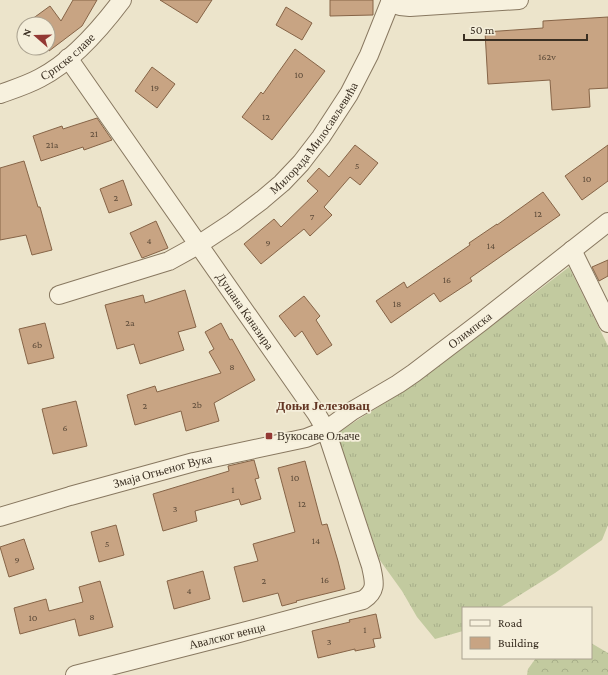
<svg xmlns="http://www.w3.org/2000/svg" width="608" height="675" font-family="'Crimson Pro',serif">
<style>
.grass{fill:url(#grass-tufts)}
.forest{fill:url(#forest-crowns)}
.building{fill:#c8a483;stroke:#866447}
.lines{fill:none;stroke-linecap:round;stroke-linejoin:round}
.minor-casing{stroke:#887860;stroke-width:20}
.minor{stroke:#f7f1de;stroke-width:18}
.poi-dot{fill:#933934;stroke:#f4eeda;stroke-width:1.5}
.labels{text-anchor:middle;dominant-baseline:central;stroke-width:3.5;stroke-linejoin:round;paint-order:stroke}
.number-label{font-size:10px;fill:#5e4c3a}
.street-label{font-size:12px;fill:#3a2f22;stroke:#f4eeda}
.poi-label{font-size:12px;fill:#3a2f22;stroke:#f4eeda;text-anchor:start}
.neighbourhood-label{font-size:13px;font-weight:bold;fill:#633624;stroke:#f4eeda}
</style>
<defs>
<pattern id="grass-tufts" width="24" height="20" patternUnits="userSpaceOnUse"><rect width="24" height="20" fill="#c2ca9f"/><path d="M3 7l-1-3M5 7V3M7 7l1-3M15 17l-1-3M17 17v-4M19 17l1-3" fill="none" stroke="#a7ae89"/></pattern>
<pattern id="forest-crowns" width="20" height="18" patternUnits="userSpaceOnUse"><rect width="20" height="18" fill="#c2ca9f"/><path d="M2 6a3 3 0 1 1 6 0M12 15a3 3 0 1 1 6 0" fill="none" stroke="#a7ae89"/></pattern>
</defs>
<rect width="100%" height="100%" fill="#ece4cb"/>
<!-- grass -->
<path class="grass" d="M569,267L608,346V525L602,540L555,573L499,608H463V631L435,639L417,617L402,591L379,559L337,434C363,415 391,400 418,382Z"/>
<!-- forest -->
<path class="forest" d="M591,643L608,653V675H527L528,669L536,658H591Z"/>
<!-- building -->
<g class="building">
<path d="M73,0H97L82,26L49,51L47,48H48V24H29L28,22L50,6L61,21Z"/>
<path d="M160,0H212L197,23Z"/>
<path d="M330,0H373V15L330,16Z"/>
<path d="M286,7L312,23L302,40L276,25Z"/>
<path d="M608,17V88L589,89L590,107L552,110L550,80L488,84L485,32L543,28V21Z"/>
<path d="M295,49L325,71L304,99L272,140L242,117L261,92L263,94Z"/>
<path d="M152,67L175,84L157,108L135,91Z"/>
<path d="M97,118L112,140L84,150L83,147L41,161L33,136L62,126L63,129Z"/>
<path d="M355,145L378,163L360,185L350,177L324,207L332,215L310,236L304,229L261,264L244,244L274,219L281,227L318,191L307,181L319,168L329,177Z"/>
<path d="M608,145V181L582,200L565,176Z"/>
<path d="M24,161L38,207H40L52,250L32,255L26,235L0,240V168Z"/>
<path d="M123,180L132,205L109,213L100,189Z"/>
<path d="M543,192L560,215L470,278L472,281L440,302L434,293L391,323L376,301L404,282L407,288L470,245L469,243L497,224V225Z"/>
<path d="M156,221L168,248L142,258L130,233Z"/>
<path d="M608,260V276L599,281L592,267Z"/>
<path d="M185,290L196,327L178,332L184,350L140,364L134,344L117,349L105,305L143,295L145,303Z"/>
<path d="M304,296L320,316L316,320L332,345L317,355L302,331L295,337L279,316Z"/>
<path d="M45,323L54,358L28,364L19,329Z"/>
<path d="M221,323L230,340L232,339L255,380L214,403L219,421L186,431L181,411L135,425L127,395L155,386L157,392L221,373L209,352L214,349L205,332Z"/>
<path d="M76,401L87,446L53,454L42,409Z"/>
<path d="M254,460L259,478L255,479L261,499L241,505L239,499L195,511L197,521L163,531L153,494L229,471L228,466Z"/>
<path d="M305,461L322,525L327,524L338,561L345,589L296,601L297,602L282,606L278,593L243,602L234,567L258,561L253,544L295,532L278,468Z"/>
<path d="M116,525L124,555L99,562L91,532Z"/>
<path d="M24,539L34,569L9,577L0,547Z"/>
<path d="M203,571L210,599L174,609L167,581Z"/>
<path d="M100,581L113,627L79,636L75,619L20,634L14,608L46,599L49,611L83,602L79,587Z"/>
<path d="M376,614L381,638L373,639L375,647L355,651V649L318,658L312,631L350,622L349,620Z"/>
</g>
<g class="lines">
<!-- minor casing -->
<g class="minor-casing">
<g id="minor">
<path d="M390,3L400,6L410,7L519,0"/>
<path id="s1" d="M68,58L316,413L326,430L371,566C374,581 378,590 363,600L239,633L75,675"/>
<path id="s2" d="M0,94C14,89 27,85 40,78C71,62 101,28 122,0"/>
<path d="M572,250L608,323"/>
<path id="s3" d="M59,295L169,261L198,245L233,222L262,200L282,183L301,163L321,137L349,94L369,55L391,0"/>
<path id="s4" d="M0,517L70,496L194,462L306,438L326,430L352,411L398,384L414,373L481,322L608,222"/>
</g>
</g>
<!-- minor -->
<use href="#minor" class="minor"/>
</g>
<!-- markers -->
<rect class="poi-dot" x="265" y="432" width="8" height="8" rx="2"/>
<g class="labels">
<!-- number labels -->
<g class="number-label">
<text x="547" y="56">162v</text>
<text x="299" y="74">10</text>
<text x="155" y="87">19</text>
<text x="266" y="116">12</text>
<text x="94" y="133">21</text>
<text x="52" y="144">21a</text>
<text x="357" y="165">5</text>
<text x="587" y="178">10</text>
<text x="116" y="197">2</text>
<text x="538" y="213">12</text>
<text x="312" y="216">7</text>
<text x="149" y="240">4</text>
<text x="268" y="242">9</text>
<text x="491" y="245">14</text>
<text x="447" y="279">16</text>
<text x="397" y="303">18</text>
<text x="130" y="322">2a</text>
<text x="37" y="344">6b</text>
<text x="232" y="366">8</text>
<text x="197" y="404">2b</text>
<text x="145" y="405">2</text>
<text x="65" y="427">6</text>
<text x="295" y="477">10</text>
<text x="233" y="489">1</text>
<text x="302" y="503">12</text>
<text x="175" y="508">3</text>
<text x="316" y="540">14</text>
<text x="107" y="543">5</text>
<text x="17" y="559">9</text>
<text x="325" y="579">16</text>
<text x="264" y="580">2</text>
<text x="189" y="590">4</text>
<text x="92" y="616">8</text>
<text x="33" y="617">10</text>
<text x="365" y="629">1</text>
<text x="329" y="641">3</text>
</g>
<!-- street labels -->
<g class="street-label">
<text stroke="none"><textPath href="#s2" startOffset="78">Српске славе</textPath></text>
<text stroke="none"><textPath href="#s3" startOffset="308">Милорада Милосављевића</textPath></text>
<text stroke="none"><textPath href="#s1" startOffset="309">Душана Каназира</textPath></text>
<text stroke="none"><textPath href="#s4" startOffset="513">Олимпска</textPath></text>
<text stroke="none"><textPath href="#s4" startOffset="169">Змаја Огњеног Вука</textPath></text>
<text transform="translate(227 636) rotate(-14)">Авалског венца</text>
</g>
<!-- poi labels -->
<g class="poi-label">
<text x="277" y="436">Вукосаве Ољаче</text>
</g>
<!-- neighbourhood labels -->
<g class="neighbourhood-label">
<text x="323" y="405">Доњи Јелезовац</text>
</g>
</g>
<!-- legend -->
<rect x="462" y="607" width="130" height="52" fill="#f4eeda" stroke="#aaa290"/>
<rect x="470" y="620" width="20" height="6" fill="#f7f1de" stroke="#aaa290"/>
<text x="498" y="627" font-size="12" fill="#3a2f22">Road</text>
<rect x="470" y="637" width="20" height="12" fill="#c8a483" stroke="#aaa290"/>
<text x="498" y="647" font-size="12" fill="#3a2f22">Building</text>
<!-- north arrow -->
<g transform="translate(36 36) rotate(290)"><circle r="19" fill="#f4eeda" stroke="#aaa290"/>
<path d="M0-3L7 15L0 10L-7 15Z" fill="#933934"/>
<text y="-6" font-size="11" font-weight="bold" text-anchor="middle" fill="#3a2f22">N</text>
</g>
<!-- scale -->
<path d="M464 34v6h123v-6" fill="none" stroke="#3a2f22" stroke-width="2"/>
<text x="470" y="34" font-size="12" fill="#3a2f22" stroke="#f4eeda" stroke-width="3" paint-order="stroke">50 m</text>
</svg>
